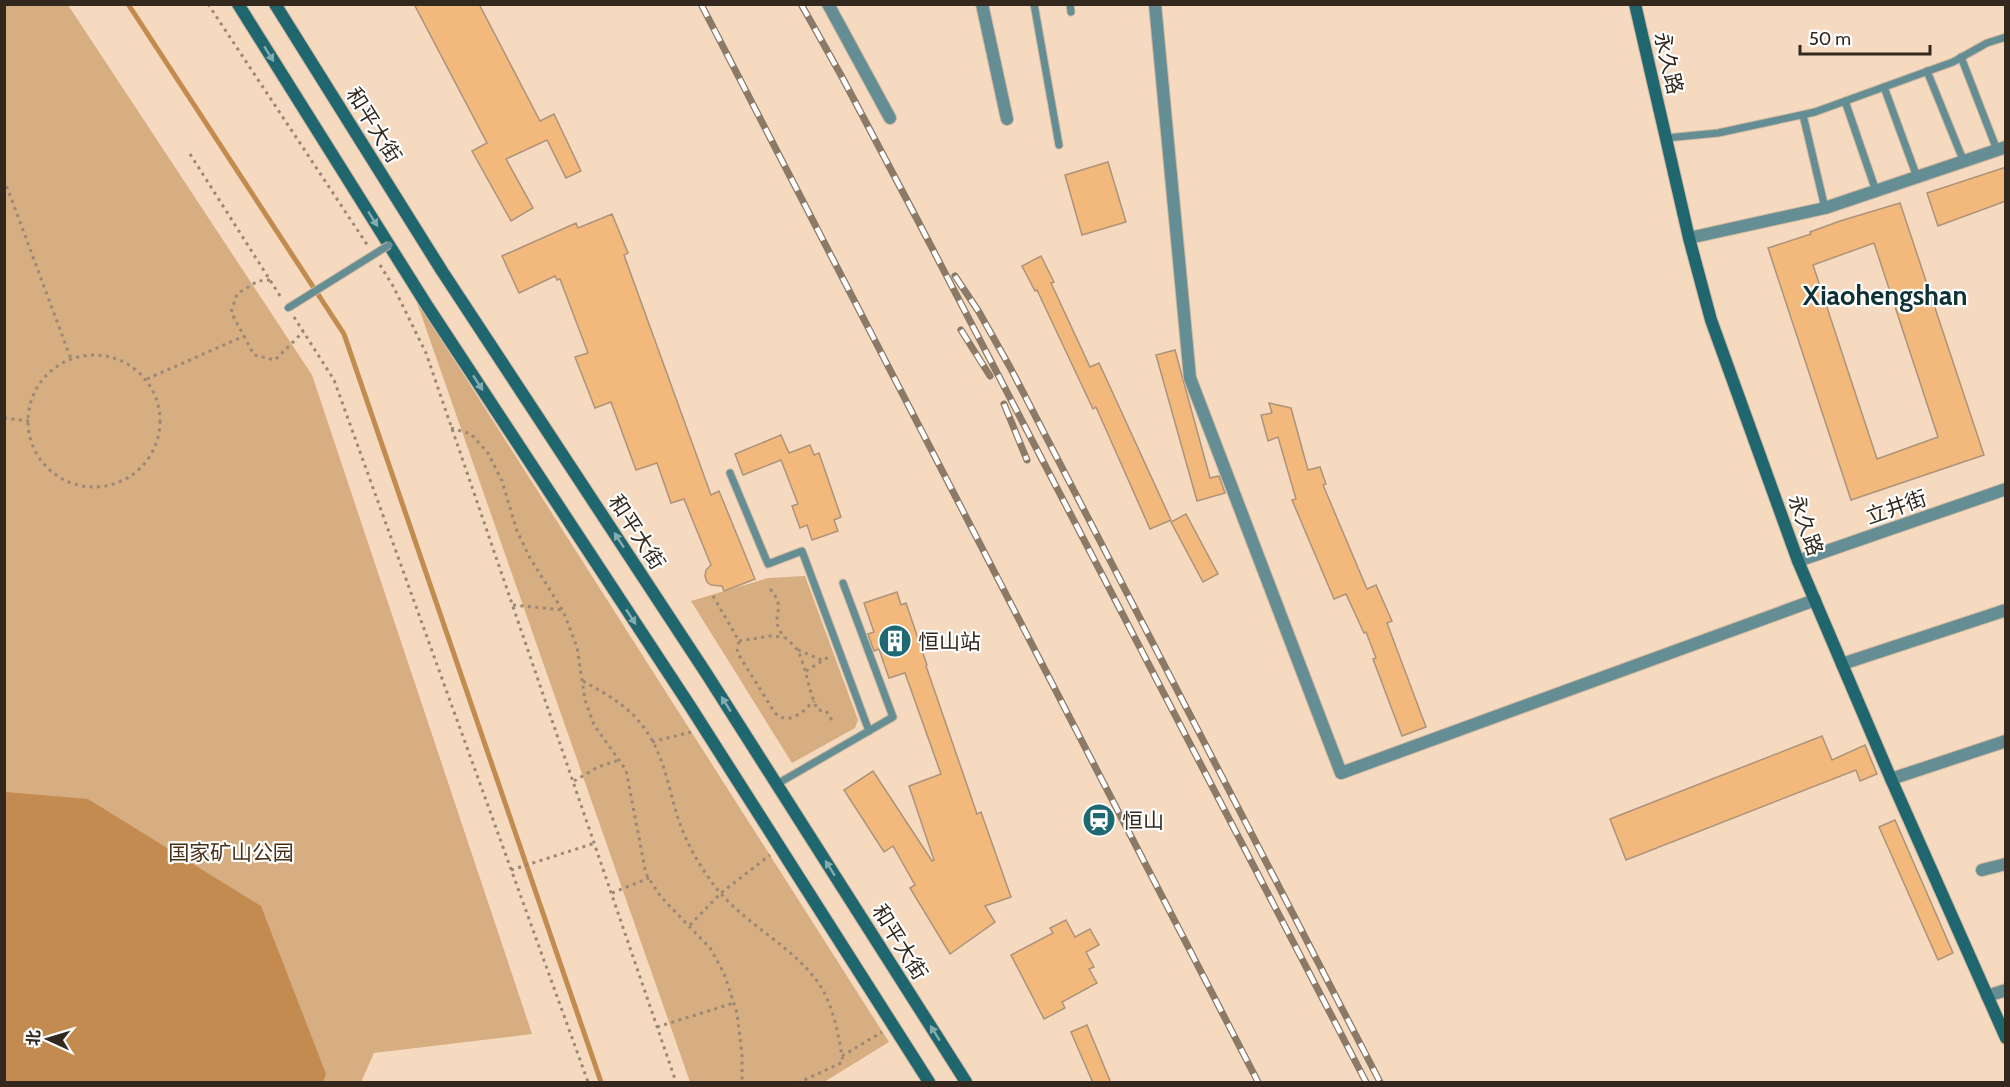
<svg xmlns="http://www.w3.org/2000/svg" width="2010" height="1087" font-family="Cabin,'Noto Sans SC',sans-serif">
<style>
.green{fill:#d7ad82}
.water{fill:#c38b50}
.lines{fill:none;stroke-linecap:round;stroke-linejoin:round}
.stream{stroke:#c38b50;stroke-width:5}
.building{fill:#f2b87c;stroke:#ad937a;stroke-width:1.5;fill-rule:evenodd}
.service-casing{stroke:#ceb69f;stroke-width:9}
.minor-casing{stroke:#ceb69f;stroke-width:14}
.tertiary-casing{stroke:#ceb69f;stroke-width:14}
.secondary-casing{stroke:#ceb69f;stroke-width:14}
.path{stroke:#9b8875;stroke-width:3;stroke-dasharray:3 4.5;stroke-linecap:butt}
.service{stroke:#658e94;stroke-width:7}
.minor{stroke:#658e94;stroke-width:12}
.tertiary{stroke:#658e94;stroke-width:12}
.secondary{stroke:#20666f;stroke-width:12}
.rail-casing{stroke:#8b7a68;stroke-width:7}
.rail{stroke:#fff;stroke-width:4.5;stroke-dasharray:14;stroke-linecap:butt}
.service-bridge-casing{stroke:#ceb69f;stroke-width:9;stroke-linecap:butt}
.service-bridge{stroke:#658e94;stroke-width:7}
.oneway{fill:#84abb0}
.labels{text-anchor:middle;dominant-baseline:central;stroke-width:4.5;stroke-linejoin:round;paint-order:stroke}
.street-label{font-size:21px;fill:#32281e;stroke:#fff}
.poi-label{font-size:21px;fill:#32281e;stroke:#fff;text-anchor:start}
.park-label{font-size:21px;fill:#483016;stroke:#fff}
.district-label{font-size:27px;font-weight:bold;fill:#0f3136;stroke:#fff}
</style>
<rect width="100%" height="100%" fill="#f5dabf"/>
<!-- green -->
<g class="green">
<path d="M5,5H68L312,375L532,1034L374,1053L361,1082H5Z"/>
<path d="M416,300L889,1042L824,1082H690Z"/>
<path d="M805,576L858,720L855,728L792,763L691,601L768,578Z"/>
</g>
<!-- water -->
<path class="water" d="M5,792L88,799L261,906L326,1074L323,1082H5Z"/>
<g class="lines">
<!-- stream -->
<path class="stream" d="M128,4L344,334L601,1082"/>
</g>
<!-- building -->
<g class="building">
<path d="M414,4H479L540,121L554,114L581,171L566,178L547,140L506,159L533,208L511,221L472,151L487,143Z"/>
<path d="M1108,162L1126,222L1082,235L1065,175Z"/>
<path d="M2006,167V201L1938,226L1927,193Z"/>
<path d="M1900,203L1984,455L1851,500L1768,248L1811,234L1810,232L1840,221ZM1874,243L1938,437L1877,459L1813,265Z"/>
<path d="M612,214L628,253L624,255L711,495L719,491L755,579L724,591L722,586L711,585L707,582L705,576L706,570L711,565L684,499L671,503L657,463L636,470L611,402L595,408L575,357L588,353L560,279L557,280L555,276L519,293L502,256L576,223L578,228Z"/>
<path d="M1041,256L1054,282L1051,283L1090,367L1099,363L1171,520L1150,529L1096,407L1093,409L1037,290L1035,291L1022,266Z"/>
<path d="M1175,350L1210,478L1219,476L1225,493L1197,501L1156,355Z"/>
<path d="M1269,403L1291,408L1308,470L1320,467L1326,484L1323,485L1367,589L1376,585L1392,621L1387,623L1426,727L1402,736L1373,659L1376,658L1366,632L1364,633L1346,594L1334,599L1292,500L1296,499L1278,437L1268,441L1261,415L1272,413Z"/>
<path d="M781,435L789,453L810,445L814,455L819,453L841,517L834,520L838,531L812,540L807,525L800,528L792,506L798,504L781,460L743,475L735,454Z"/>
<path d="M1186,514L1218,574L1203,582L1171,522Z"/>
<path d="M897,592L901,605L906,603L927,665L926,666L977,814L981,812L1011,897L985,906L995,922L950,954L910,888L915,885L893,846L884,852L844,790L873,771L932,861L934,860L909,786L941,774L905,673L889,678L879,649L874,651L868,634L874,632L864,603Z"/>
<path d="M1822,736L1832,760L1865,745L1877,774L1860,781L1856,770L1626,860L1610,819Z"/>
<path d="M1895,820L1953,953L1938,960L1879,827Z"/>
<path d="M1066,920L1075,937L1090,929L1099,945L1086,952L1094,967L1089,969L1097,983L1062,1002L1065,1008L1044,1019L1011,955L1053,933L1050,928Z"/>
<path d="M1087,1025L1111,1083H1093L1071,1032Z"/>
</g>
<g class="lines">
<!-- service casing -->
<g class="service-casing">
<g id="service">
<path d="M1034,4L1059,145"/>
<path d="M1070,4L1071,12"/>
<path d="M1961,57L1997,150"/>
<path d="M1927,71L1964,162"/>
<path d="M1884,87L1917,177"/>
<path d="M1845,101L1876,191"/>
<path d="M1803,115L1825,208"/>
<path d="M1666,138L1718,133L1815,112L1953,62L1987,43L2006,37"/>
<path d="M730,473L768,564L802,551L869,731"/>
<path d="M777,784L893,717L843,583"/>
</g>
</g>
<!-- minor casing -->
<g class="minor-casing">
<g id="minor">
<path d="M828,4L890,118"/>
<path d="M982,4L1007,119"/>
<path d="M1155,4L1190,378L1341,773L1815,600"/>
<path d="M1689,238L1825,208L2006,147"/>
<path d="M1842,664L2006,610"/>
<path d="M1891,779L2006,741"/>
<path d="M1982,870L2006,864"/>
<path d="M1987,996L2006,990"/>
</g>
</g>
<!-- tertiary casing -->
<g class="tertiary-casing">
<path id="tertiary" d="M1798,561L2006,489"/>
</g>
<!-- secondary casing -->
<g class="secondary-casing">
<g id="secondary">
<path d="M238,4L426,304L690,706L929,1082"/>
<path d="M275,4L442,271L706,673L966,1082"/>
<path d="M1635,4L1689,238L1711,320L1798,561L1891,779L2006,1038"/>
</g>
</g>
<!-- path -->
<g class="path">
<path d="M208,4L368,246"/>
<path d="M190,154L282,299"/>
<path d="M4,179L71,359"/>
<path d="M380,265L393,286L426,353L676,1082"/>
<path d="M270,280L258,281L237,294L231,312L254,355L275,360L303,332"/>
<path d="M294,317L334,380L588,1082"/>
<circle cx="94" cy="421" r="66"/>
<path d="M147,379L244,336"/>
<path d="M4,418L29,421"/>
<path d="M451,428L471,434L488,453L502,481L517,531L530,558L563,611L577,647L585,700L594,725L626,770L646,874L661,897L710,948L724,973L737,1013L742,1055V1082"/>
<path d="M770,589C787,608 772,614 779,629C783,638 793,643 798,651C807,670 808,691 818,710L826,711L833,722"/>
<path d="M713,596L739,641L737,652L775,713C789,726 803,712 814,701"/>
<path d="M513,605L562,610"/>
<path d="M739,641L771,636L784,637"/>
<path d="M798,650L822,660"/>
<path d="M806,671L830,656"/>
<path d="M583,681C604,693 626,704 641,724C661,748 667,779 675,808C682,834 695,859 711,881C738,920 784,940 814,977C833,1000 838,1033 843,1062L800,1082"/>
<path d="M652,742L691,732"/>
<path d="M574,781L598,767L619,760"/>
<path d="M511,870L595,843"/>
<path d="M612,893L649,878"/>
<path d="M690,925L721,893L770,855"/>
<path d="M657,1027L734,1003"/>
<path d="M842,1056L882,1032"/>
</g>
<!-- service -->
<use href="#service" class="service"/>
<!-- minor -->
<use href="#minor" class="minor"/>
<!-- tertiary -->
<use href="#tertiary" class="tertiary"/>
<!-- secondary -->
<use href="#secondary" class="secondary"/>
<!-- rail casing -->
<g class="rail-casing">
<g id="rail">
<path d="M701,4L1258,1082"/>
<path d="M801,4L842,77L918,221L1366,1082"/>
<path d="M955,276L979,312L1011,369L1380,1082"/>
<path d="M961,330L990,376"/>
<path d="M1004,404L1027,460"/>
</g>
</g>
<!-- rail -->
<use href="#rail" class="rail"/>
<!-- service-bridge casing -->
<g class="service-bridge-casing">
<path id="service-bridge" d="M288,308L389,245"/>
</g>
<!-- service-bridge -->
<use href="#service-bridge" class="service-bridge"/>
</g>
<!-- one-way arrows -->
<defs><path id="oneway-solid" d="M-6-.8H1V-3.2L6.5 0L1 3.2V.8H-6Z" transform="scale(1.5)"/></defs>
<g class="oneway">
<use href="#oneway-solid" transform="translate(269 54) rotate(58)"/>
<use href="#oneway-solid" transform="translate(373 219) rotate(58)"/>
<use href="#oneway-solid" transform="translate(478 383) rotate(57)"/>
<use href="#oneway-solid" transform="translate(619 540) rotate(-123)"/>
<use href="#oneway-solid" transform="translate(631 617) rotate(57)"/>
<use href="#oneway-solid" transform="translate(726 704) rotate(-122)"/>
<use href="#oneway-solid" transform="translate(830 868) rotate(-122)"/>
<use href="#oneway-solid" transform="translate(935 1033) rotate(-122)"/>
</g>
<!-- icons -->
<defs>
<g id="building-disc" transform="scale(1.725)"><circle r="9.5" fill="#1e6972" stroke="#fff"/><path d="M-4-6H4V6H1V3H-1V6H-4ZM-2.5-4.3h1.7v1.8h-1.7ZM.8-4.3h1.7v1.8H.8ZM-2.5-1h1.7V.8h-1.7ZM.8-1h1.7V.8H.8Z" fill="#fff"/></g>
<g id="station-disc" transform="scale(1.725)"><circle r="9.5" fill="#1e6972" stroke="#fff"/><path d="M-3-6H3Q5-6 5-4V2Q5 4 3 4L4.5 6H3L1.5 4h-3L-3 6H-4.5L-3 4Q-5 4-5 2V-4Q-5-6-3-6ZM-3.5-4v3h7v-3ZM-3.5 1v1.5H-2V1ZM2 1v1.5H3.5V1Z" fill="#fff"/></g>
</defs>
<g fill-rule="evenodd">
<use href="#building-disc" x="895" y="641"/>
<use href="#station-disc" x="1099" y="820"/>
</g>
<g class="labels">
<!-- street labels -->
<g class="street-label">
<text transform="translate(1669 63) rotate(77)">永久路</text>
<text transform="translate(374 125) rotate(58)">和平大街</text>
<text transform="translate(1896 507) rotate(-19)">立井街</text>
<text transform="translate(1806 525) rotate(70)">永久路</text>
<text transform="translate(637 532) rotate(57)">和平大街</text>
<text transform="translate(900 942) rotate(58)">和平大街</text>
</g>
<!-- poi labels -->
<g class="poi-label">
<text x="918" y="641">恒山站</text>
<text x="1122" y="820">恒山</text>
</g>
<!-- park labels -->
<g class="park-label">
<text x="231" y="852">国家矿山公园</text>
</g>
<!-- district labels -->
<g class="district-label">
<text x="1885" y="295">Xiaohengshan</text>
</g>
</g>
<!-- border -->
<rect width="2010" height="1087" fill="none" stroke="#32281e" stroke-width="12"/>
<!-- north arrow -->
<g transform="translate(48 1039) rotate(274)" stroke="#ffffff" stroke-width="4.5" paint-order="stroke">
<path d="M0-4.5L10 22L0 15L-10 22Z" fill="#32281e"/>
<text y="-9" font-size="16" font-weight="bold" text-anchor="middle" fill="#32281e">北</text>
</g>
<!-- scale -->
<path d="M1800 45v9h130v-9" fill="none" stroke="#32281e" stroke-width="3"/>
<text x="1809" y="45" font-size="18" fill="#32281e" stroke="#ffffff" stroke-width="4.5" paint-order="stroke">50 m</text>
</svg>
